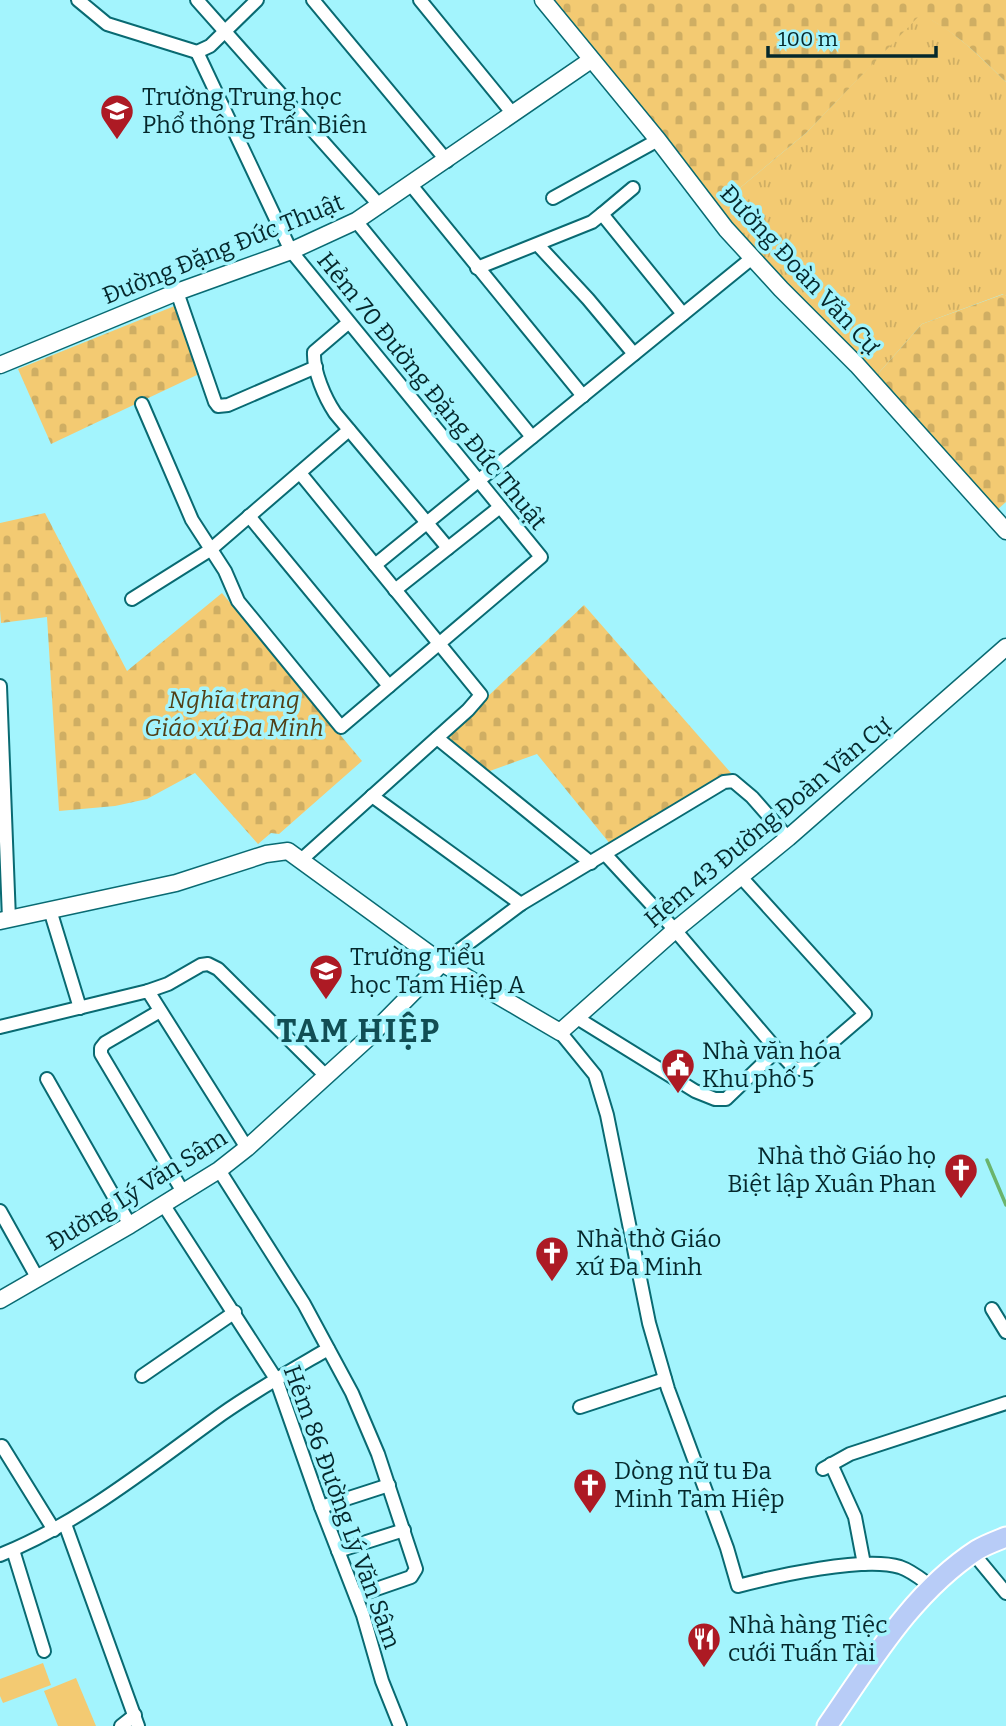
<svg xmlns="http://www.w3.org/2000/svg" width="1006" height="1726" font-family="Bitter,serif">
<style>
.grass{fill:url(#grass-tufts)}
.cemetery{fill:url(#cemetery-stones)}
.garden{fill:#f3ca72}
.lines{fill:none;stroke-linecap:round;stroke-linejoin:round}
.stream{stroke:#6ab46c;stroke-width:3.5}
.minor-casing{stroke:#096a72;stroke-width:16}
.tertiary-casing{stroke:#096a72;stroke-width:19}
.primary-casing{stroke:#fff;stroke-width:23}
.minor{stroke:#fff;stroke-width:12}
.tertiary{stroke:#fff;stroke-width:16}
.primary{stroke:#b8ccf7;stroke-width:19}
.labels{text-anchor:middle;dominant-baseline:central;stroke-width:7;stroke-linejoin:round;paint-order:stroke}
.poi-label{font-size:24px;fill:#05282c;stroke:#a3f4fd;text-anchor:start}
.street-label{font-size:24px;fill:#05282c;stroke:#a3f4fd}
.park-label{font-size:24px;font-style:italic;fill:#513f16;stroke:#a3f4fd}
.district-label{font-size:32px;font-weight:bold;letter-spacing:2px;fill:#114e54;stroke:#a3f4fd}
</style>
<defs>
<pattern id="grass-tufts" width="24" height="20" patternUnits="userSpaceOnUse" patternTransform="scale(1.75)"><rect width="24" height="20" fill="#f3ca72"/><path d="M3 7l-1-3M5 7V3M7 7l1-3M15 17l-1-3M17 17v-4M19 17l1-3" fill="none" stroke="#cfae63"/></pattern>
<pattern id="cemetery-stones" width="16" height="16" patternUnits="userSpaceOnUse" patternTransform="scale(1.75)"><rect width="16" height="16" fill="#f3ca72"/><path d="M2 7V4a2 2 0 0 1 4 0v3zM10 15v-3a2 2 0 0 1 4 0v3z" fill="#cfae63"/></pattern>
</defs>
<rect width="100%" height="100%" fill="#a3f4fd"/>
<!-- grass -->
<path class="grass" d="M920,14C955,30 979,56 1006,82V296L1003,294L922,324L876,376L785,285L717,207L806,133Z"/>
<!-- cemetery -->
<g class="cemetery">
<path d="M551,0H1006V82C979,56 955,30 920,15L806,133L717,207Z"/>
<path d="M1004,294L1006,296V502L997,510L876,376L922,324Z"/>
<path d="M177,305L199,374L51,444L18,369Z"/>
<path d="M45,513L127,671L222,593L362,761L279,834L271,833L258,844L195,773L147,799L115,806L59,811L47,617L1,623L0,610V523Z"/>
<path d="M584,605L731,773L611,845L537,754L487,772L444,738Z"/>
</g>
<!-- garden -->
<g class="garden">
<path d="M43,1663L51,1685L3,1703L0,1696V1679Z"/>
<path d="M76,1678L96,1726H58L44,1691Z"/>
</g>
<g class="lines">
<!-- stream -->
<path class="stream" d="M987,1160L1006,1205"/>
<!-- minor casing -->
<g class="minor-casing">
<g id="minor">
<path d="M78,0L107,24L197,52L210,46L257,0"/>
<path d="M197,0L380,206"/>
<path d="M313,0L447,161"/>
<path d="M420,0L513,114"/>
<path d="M411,185L583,396"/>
<path d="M553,198L658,140"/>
<path d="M602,214L633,188"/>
<path d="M356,221L532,437"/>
<path d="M538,245L588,299L634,354"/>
<path d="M477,268L592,222L602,214L683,314"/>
<path d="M177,292L215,402L218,406L228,405L316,367"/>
<path d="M348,323L314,352C313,371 325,398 335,413L448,548"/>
<path d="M142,404L192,520L225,571L238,601L341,727L541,557L291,251L197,52"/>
<path d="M300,473L481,695L468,710L301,860"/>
<path d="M249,516L389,686"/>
<path d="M375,565L752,258"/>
<path d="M395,590L500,507"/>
<path d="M132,599L210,550L349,430"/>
<path d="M0,686L9,919"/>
<path d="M437,738L591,863"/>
<path d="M372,796L521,904"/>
<path d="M605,854L675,930L777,1050L794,1068L801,1069L865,1014L741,877"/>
<path d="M50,910L80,1008"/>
<path d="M442,963L521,904L724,782L733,781L752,797L788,838"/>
<path d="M148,991L168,984L201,965L208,964L218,969L326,1076"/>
<path d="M160,1011L105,1043L101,1048V1054L183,1192"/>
<path d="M577,1018L695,1091L715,1099H726L777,1050"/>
<path d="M0,1027L148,991L247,1148"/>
<path d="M560,1032L595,1075L607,1115L649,1323L668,1389L727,1548L738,1586C776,1576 864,1556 900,1567C912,1571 921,1579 932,1587"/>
<path d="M47,1079L130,1225"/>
<path d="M219,1170L304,1304L352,1393L378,1454L416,1569L411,1577L356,1596"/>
<path d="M163,1204L276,1379L321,1507L363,1615L382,1681L400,1726"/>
<path d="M0,1211L38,1279"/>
<path d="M992,1309L1006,1332"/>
<path d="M142,1376L235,1312"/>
<path d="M580,1407L665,1379"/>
<path d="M2,1446L54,1530"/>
<path d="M831,1464L855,1517L864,1564"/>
<path d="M823,1469L850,1454L1006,1403"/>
<path d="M321,1507L389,1485"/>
<path d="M65,1524L138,1726"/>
<path d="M13,1550L44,1651"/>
<path d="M338,1551L404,1530"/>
<path d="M973,1553L1006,1593"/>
<path d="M0,1555C82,1522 151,1465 222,1414C256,1390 292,1370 328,1349"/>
<path d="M121,1726L135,1715"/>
</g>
</g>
<!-- tertiary casing -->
<g class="tertiary-casing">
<g id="tertiary">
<path d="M543,0L658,140L726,229L781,289L857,365L1006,531"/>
<path d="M0,365L177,292L291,251L356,221L591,60"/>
<path d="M0,921L176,883L266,854L288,851L442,963L560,1032L675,930L788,838L1006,647"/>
<path d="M0,1300L130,1225L219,1170L247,1148L367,1039L442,963"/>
</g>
</g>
<!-- primary casing -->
<g class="primary-casing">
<path id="primary" d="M827,1726C871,1663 911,1593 977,1550C985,1545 996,1541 1006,1537"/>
</g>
<!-- minor -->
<use href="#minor" class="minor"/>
<!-- tertiary -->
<use href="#tertiary" class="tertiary"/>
<!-- primary -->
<use href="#primary" class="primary"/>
</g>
<!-- icons -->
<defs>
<g id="school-pin" transform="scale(1.75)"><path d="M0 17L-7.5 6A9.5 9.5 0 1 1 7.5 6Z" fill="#ad1a24" stroke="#a3f4fd"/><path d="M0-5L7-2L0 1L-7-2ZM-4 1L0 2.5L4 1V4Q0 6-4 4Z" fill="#fff"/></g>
<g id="civic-pin" transform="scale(1.75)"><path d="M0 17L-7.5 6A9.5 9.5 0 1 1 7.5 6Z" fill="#ad1a24" stroke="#a3f4fd"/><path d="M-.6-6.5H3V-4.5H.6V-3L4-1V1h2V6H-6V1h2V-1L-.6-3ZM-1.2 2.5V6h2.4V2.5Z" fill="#fff"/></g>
<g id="church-pin" transform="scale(1.75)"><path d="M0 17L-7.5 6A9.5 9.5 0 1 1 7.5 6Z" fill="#ad1a24" stroke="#a3f4fd"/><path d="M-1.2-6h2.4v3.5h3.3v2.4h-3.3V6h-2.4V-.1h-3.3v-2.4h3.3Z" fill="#fff"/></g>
<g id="restaurant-pin" transform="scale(1.75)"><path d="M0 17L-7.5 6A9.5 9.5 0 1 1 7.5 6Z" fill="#ad1a24" stroke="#a3f4fd"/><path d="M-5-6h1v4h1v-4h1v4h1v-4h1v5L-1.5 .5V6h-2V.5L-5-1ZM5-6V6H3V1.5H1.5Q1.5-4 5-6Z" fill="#fff"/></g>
</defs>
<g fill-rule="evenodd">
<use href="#school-pin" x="117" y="111"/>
<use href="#school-pin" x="326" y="971"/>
<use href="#civic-pin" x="678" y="1065"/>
<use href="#church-pin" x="961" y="1170"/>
<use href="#church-pin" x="552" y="1253"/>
<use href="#church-pin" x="590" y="1485"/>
<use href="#restaurant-pin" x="704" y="1639"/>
</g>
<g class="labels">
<!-- poi labels -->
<g class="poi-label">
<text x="142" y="97">Trường Trung học<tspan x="142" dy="28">Phổ thông Trấn Biên</tspan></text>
<text x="350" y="957">Trường Tiểu<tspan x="350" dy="28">học Tam Hiệp A</tspan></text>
<text x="702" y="1051">Nhà văn hóa<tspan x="702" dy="28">Khu phố 5</tspan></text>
<text x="936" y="1156" text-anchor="end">Nhà thờ Giáo họ<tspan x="936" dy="28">Biệt lập Xuân Phan</tspan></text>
<text x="576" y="1239">Nhà thờ Giáo<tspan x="576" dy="28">xứ Đa Minh</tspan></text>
<text x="614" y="1471">Dòng nữ tu Đa<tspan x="614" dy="28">Minh Tam Hiệp</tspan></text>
<text x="728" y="1625">Nhà hàng Tiệc<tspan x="728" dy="28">cưới Tuấn Tài</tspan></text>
</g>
<!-- street labels -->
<g class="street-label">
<text transform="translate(223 249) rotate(-22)">Đường Đặng Đức Thuật</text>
<text transform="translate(800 270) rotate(47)">Đường Đoàn Văn Cự</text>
<text transform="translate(432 391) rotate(51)">Hẻm 70 Đường Đặng Đức Thuật</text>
<text transform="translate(768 822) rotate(-40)">Hẻm 43 Đường Đoàn Văn Cự</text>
<text transform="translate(137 1190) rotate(-32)">Đường Lý Văn Sâm</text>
<text transform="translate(342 1507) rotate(70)">Hẻm 86 Đường Lý Văn Sâm</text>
</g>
<!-- park labels -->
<g class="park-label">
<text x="234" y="700">Nghĩa trang<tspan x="234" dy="28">Giáo xứ Đa Minh</tspan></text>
</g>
<!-- district labels -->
<g class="district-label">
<text x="359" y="1031">TAM HIỆP</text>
</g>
</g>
<!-- scale -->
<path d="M768 46v10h168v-10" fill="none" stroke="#05282c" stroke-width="3.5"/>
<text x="778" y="46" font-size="21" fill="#05282c" stroke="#a3f4fd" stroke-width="5" paint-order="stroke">100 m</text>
</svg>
